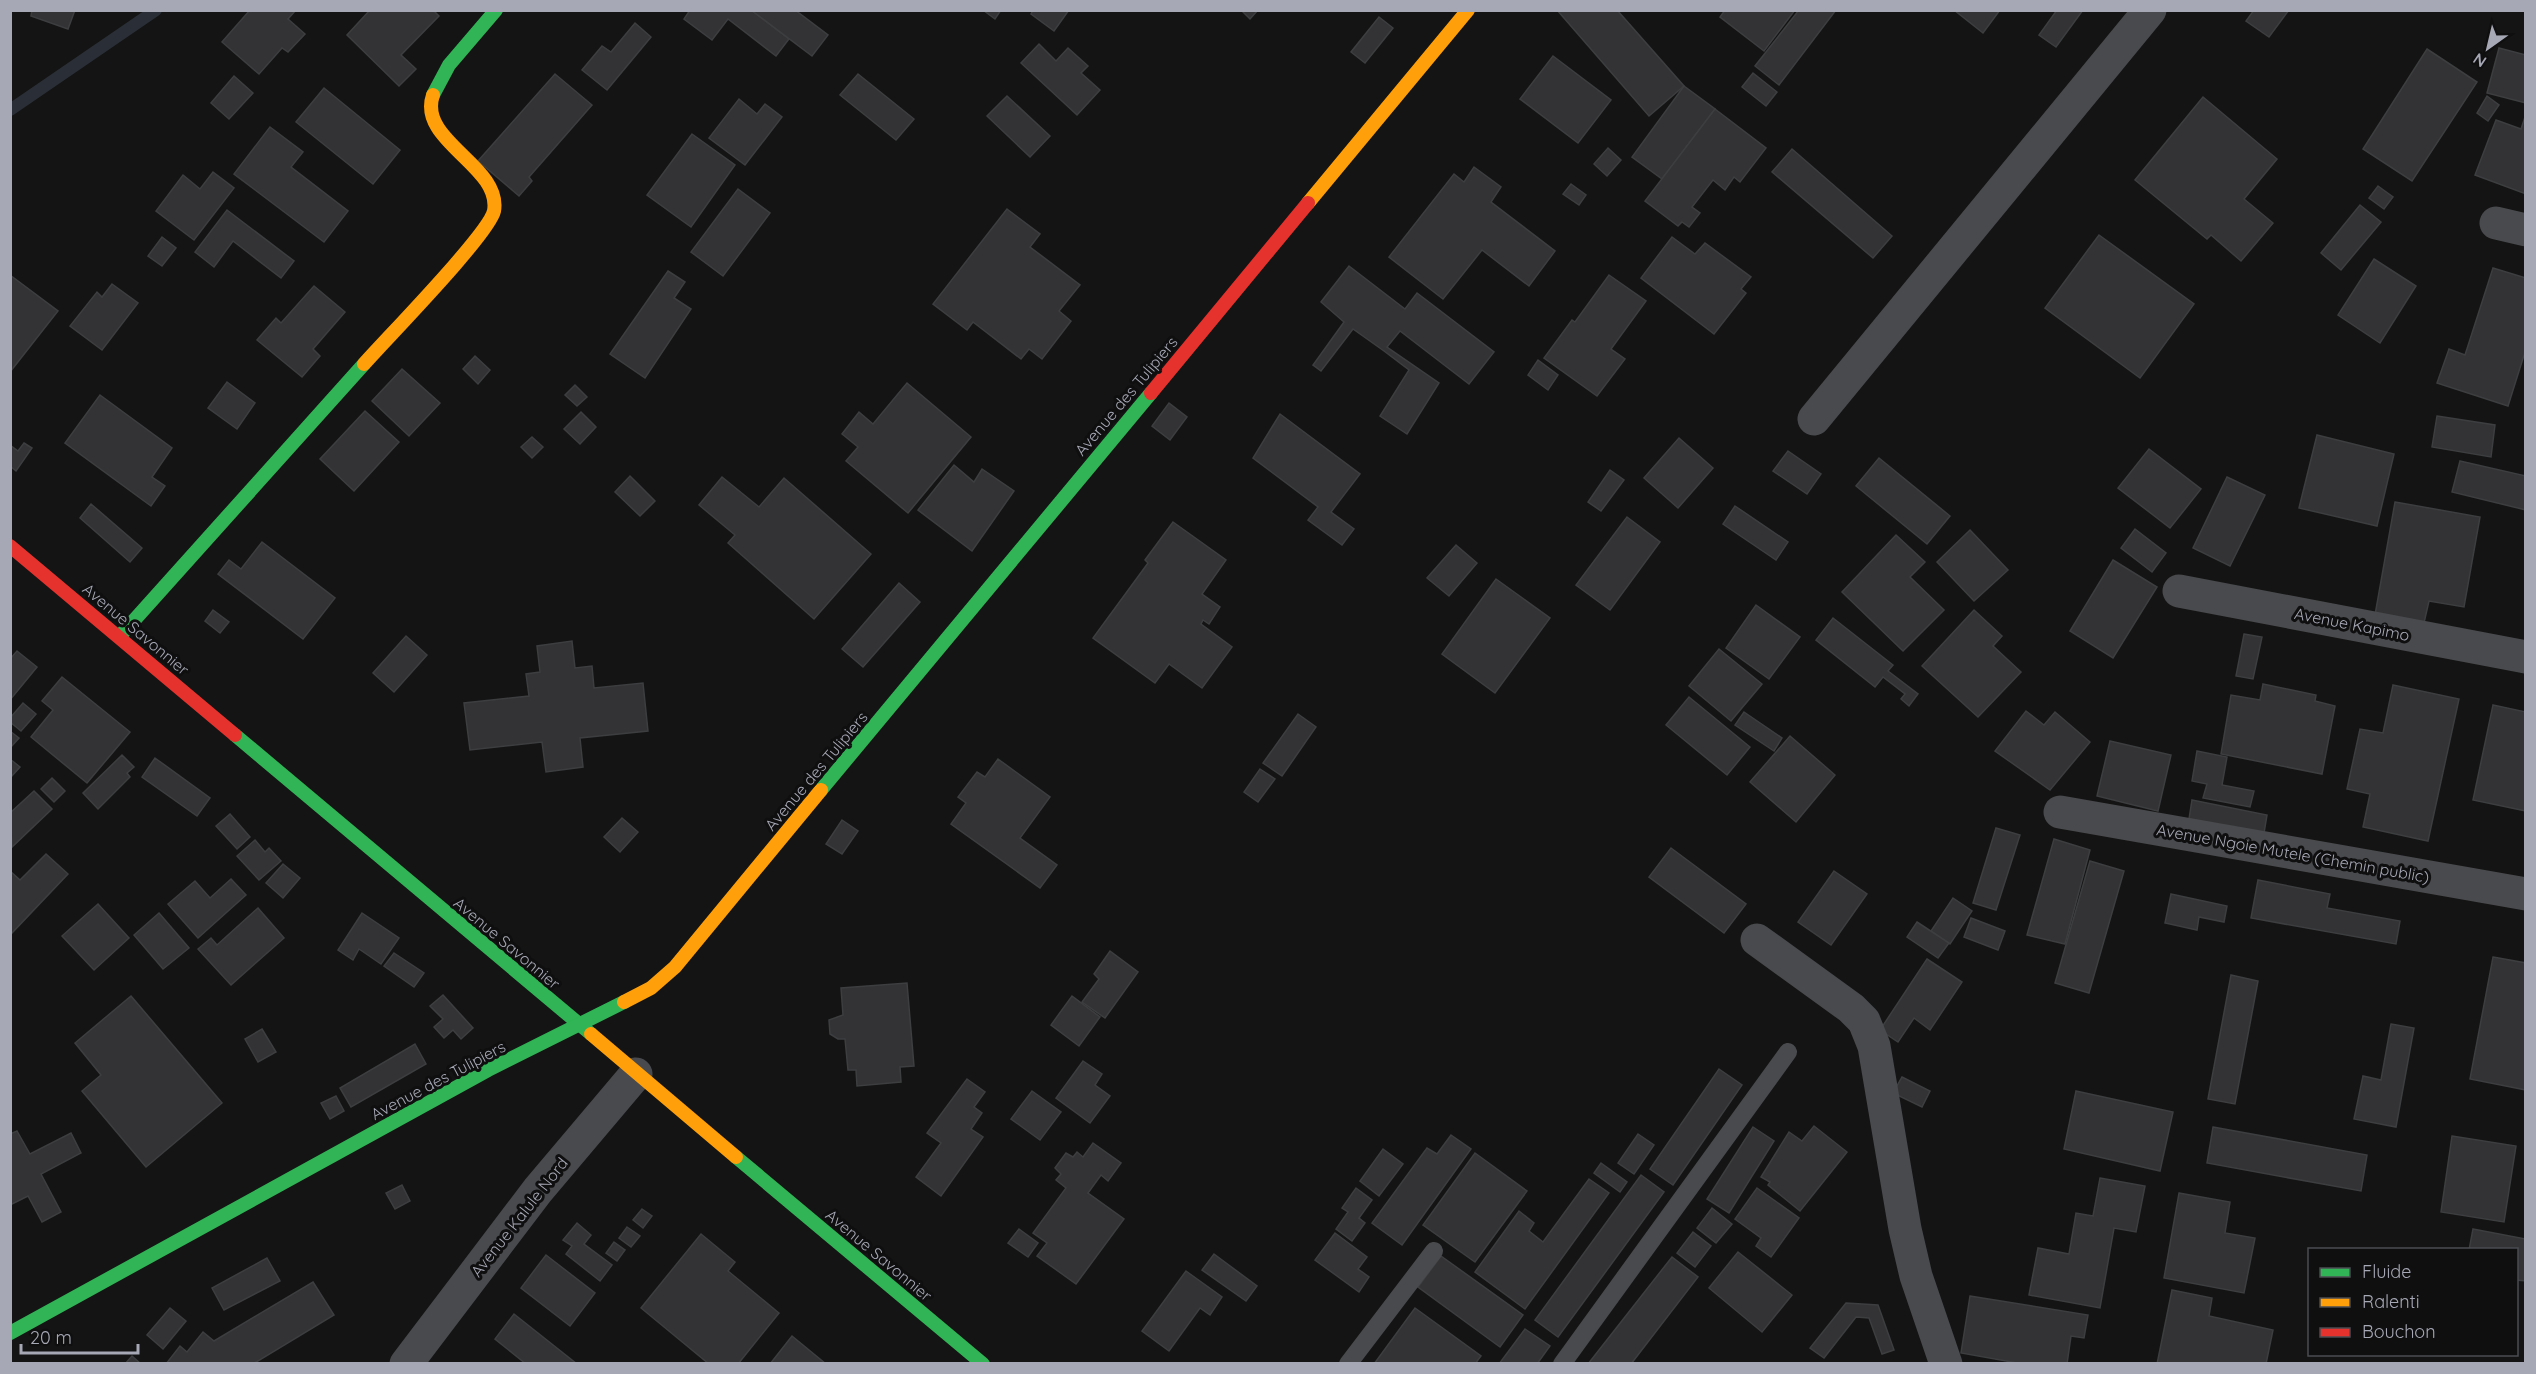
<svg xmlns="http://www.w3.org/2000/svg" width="2536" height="1374" font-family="Quicksand,sans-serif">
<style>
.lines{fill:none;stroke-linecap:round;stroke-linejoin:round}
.stream{stroke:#2a2f37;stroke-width:12}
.building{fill:#333335;stroke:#3d3e40;stroke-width:1.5}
.lane{stroke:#494a4d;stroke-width:18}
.street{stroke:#494a4d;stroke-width:33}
.fast{stroke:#30b455;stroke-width:14}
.slow{stroke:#ff9f0a;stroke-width:14}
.jam{stroke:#e5322d;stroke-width:14}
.labels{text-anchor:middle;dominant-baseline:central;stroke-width:6;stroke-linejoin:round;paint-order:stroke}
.street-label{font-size:16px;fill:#a6a8b5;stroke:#0f0f10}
</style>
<rect width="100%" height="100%" fill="#141414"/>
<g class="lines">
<!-- stream -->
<path class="stream" d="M10,110L156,10"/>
</g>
<!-- building -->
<g class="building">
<path d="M32,10H75L68,29L31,16Z"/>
<path d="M250,10H296L288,19L305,34L288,52L282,48L259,74L222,42Z"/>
<path d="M370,10H433L439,16L401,55L416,69L399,86L347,35Z"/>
<path d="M690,10H751L789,39L776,56L728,19L712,40L684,19Z"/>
<path d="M751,10H795L828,35L812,56Z"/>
<path d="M983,10H1001L995,19Z"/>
<path d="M1033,10H1069L1054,31L1031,14Z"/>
<path d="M1241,10H1258L1250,19Z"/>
<path d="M1557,10H1617L1684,86L1649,116Z"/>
<path d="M1725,10H1795L1764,51L1720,17Z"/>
<path d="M1799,10H1836L1779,85L1755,66Z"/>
<path d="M1954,10H2000L1983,33Z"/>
<path d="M2057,10H2083L2056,47L2039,35Z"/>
<path d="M2254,10H2289L2269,37L2246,21Z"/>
<path d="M1379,17L1393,28L1365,63L1351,52Z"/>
<path d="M635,23L651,37L607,90L582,70L602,46L611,52Z"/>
<path d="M1039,44L1056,61L1068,48L1088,66L1081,73L1100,90L1077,115L1021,63Z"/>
<path d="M2499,48L2526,55V103L2487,93Z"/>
<path d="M2427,49L2477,82L2412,181L2363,149Z"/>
<path d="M1553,56L1611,100L1578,143L1520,99Z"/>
<path d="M1753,73L1777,92L1766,106L1742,87Z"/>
<path d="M555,74L592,105L529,177L532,181L519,196L478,161Z"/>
<path d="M858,74L914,119L896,140L840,95Z"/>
<path d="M234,76L253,93L229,119L211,103Z"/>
<path d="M1684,86L1715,109L1662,179L1632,157Z"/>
<path d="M324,88L400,150L373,184L296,122Z"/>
<path d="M1007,96L1050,136L1030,157L987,116Z"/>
<path d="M2487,96L2499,105L2488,121L2477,113Z"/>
<path d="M2203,97L2277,159L2244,199L2273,223L2241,261L2211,235L2207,239L2135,180Z"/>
<path d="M739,99L757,114L765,104L782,117L745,165L709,138Z"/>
<path d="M1715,109L1766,148L1740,182L1734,177L1725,190L1713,180L1692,207L1700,213L1689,227L1682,222L1678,226L1645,201Z"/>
<path d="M2526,114V194L2475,175L2496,120L2521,129Z"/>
<path d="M270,127L303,152L291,167L348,211L324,242L234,174Z"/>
<path d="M692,134L735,165L691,227L647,195Z"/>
<path d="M1608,148L1621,160L1607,176L1594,164Z"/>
<path d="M1792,149L1892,236L1873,258L1772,172Z"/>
<path d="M1474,167L1501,187L1491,202L1555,251L1529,286L1482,250L1443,299L1389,257L1454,174L1464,182Z"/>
<path d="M213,172L234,188L194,240L156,211L183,175L200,189Z"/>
<path d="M1571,184L1586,195L1579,205L1563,194Z"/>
<path d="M2378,186L2393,197L2384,209L2369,198Z"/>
<path d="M738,189L770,213L723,276L691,252Z"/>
<path d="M2360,205L2381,222L2341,270L2321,253Z"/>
<path d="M1007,209L1040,234L1030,247L1080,285L1059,311L1071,321L1042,359L1029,349L1021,359L973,322L967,330L933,304Z"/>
<path d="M227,210L294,261L281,278L233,241L214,267L195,252Z"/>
<path d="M2099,235L2194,304L2140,378L2045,308Z"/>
<path d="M162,237L176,248L162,266L148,256Z"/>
<path d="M1672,237L1695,254L1705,243L1751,277L1741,289L1746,293L1714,334L1641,278Z"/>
<path d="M2374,259L2416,286L2380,343L2338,315Z"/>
<path d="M1349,266L1405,309L1417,293L1494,352L1469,384L1400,331L1387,347L1439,383L1407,434L1380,416L1409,370L1384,351L1353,329L1321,371L1313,365L1344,322L1321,302Z"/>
<path d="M2493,268L2526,278V349L2508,406L2437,383L2449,349L2465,355Z"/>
<path d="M668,271L685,282L674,298L691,309L645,378L610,354Z"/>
<path d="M10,275L58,311L10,372Z"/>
<path d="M1609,275L1646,301L1611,349L1625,359L1597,396L1544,358L1572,320L1575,322Z"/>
<path d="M112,284L138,303L102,350L70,326L97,292L102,297Z"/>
<path d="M314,286L345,312L313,349L320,356L302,377L257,340L276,318L281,323Z"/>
<path d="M475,356L490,370L478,384L463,369Z"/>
<path d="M1538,360L1558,375L1548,390L1528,375Z"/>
<path d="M402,369L440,403L409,436L372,401Z"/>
<path d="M227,382L255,403L237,429L208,408Z"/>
<path d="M907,383L971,437L908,513L846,461L858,447L842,434L859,412L873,424Z"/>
<path d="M575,385L587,397L577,406L565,395Z"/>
<path d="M100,395L172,448L152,477L165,486L151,506L65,443Z"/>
<path d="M1169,403L1187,417L1170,440L1152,426Z"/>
<path d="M365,411L399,442L354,491L320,459Z"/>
<path d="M581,412L596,427L580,444L564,429Z"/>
<path d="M1280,414L1360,474L1331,512L1354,529L1342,545L1308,520L1318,507L1253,458Z"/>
<path d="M2437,416L2495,425L2491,457L2432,447Z"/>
<path d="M2317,435L2394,454L2377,526L2299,508Z"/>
<path d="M532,437L543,447L532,458L521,447Z"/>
<path d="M1679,438L1713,468L1678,508L1644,478Z"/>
<path d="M24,443L32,448L16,471L10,466V445L18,451Z"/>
<path d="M2149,449L2201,489L2170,528L2118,488Z"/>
<path d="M1788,451L1821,474L1807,494L1773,471Z"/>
<path d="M1879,458L1950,516L1927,544L1856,486Z"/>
<path d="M2460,461L2526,476V510L2452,492Z"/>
<path d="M954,465L974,482L982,469L1014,491L972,551L918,510Z"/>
<path d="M1610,470L1624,480L1601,511L1588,502Z"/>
<path d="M630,476L655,501L640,516L615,492Z"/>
<path d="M722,477L759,507L784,478L871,554L814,619L728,543L735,535L699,505Z"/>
<path d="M2227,477L2265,495L2230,566L2193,548Z"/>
<path d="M2395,502L2480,517L2464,607L2429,601L2424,623L2375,615Z"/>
<path d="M91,504L142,548L130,562L80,518Z"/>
<path d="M1735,506L1788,542L1776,560L1723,524Z"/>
<path d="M1627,517L1660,542L1610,610L1576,585Z"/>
<path d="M1173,522L1226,560L1202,594L1220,607L1209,624L1203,620L1201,624L1232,647L1202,688L1169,664L1155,683L1093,638L1148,563L1145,560Z"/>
<path d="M2135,529L2166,553L2152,572L2121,548Z"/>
<path d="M1970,530L2008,570L1974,601L1937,562Z"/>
<path d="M1896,535L1925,562L1910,577L1944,610L1903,651L1842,592Z"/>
<path d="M262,542L335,598L303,639L218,574L229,560L241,569Z"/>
<path d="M1456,545L1477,563L1449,596L1427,578Z"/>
<path d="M2113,560L2157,587L2113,658L2070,631Z"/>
<path d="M1496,579L1550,618L1495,693L1442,654Z"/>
<path d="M899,583L920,602L863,667L842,649Z"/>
<path d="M1756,605L1800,637L1769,679L1726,648Z"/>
<path d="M213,610L229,622L220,633L205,621Z"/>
<path d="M1974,610L2002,636L1993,646L2021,672L1978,717L1922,666Z"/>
<path d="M1833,618L1893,665L1888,671L1918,694L1909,706L1901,699L1905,694L1883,677L1875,687L1816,640Z"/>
<path d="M2244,634L2262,637L2253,679L2236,676Z"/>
<path d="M406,636L427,655L394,692L373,673Z"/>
<path d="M572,641L575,668L592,666L594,688L643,683L648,731L580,738L583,767L546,772L542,742L470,750L464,703L529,696L526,674L540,672L537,646Z"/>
<path d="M1719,649L1762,684L1731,721L1689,686Z"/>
<path d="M17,651L37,667L10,700V659Z"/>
<path d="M62,677L130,732L87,783L31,737L53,710L42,701Z"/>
<path d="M2263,684L2316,695L2315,701L2335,706L2322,774L2221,754L2231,695L2260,700Z"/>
<path d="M2393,685L2459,699L2428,841L2363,827L2370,794L2347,789L2360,729L2383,733Z"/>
<path d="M1689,697L1750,747L1727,775L1666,725Z"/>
<path d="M23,703L36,714L21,731L10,722V718Z"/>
<path d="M2493,705L2526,712V811L2473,800Z"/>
<path d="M2026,711L2044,725L2055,712L2090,742L2050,790L1995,751Z"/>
<path d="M1744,712L1782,738L1774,751L1735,725Z"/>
<path d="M1298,714L1316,727L1282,776L1263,763Z"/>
<path d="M10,731L19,738L10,748Z"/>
<path d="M1790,736L1835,775L1796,822L1750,782Z"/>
<path d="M2110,741L2171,755L2158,811L2097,796Z"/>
<path d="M2197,751L2227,757L2222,785L2254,791L2250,807L2203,798L2207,784L2192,781Z"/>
<path d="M122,755L134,767L127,773L130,777L98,809L83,793Z"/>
<path d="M155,758L210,798L197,816L142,777Z"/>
<path d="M10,759L20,767L10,778Z"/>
<path d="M998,759L1050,797L1020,838L1057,865L1040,888L951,824L966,803L958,797L977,772L985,777Z"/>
<path d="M1260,769L1275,779L1258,802L1244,792Z"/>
<path d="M52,778L65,791L54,802L41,789Z"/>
<path d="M34,791L52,809L12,847L10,813Z"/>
<path d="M2192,800L2267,815L2264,833L2189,819Z"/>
<path d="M230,814L250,837L237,849L216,826Z"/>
<path d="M622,818L638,832L620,852L604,837Z"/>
<path d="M842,820L858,831L842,854L826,844Z"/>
<path d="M1996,828L2020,835L1996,910L1973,903Z"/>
<path d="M2054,839L2090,850L2065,944L2027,935Z"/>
<path d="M255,840L265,852L269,848L281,861L259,880L237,856Z"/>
<path d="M1671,848L1746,904L1724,933L1649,877Z"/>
<path d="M46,854L68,874L10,935V871L20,880Z"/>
<path d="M2090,861L2124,871L2089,993L2055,983Z"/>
<path d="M283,864L300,878L283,898L266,883Z"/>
<path d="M1834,871L1867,894L1831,945L1798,922Z"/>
<path d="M231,879L246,895L198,938L168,904L195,881L210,898Z"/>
<path d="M2258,880L2330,894L2327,908L2400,921L2396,944L2251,918Z"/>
<path d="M2171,894L2227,906L2224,922L2199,917L2197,930L2165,923Z"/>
<path d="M1953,898L1972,911L1950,944L1931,931Z"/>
<path d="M98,904L129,938L94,970L62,936Z"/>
<path d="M258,908L284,938L231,985L198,949L211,938L217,945Z"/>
<path d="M159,913L189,948L163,969L134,935Z"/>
<path d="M362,913L399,938L381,964L359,949L353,960L338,950Z"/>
<path d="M1971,918L2005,931L1998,950L1964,937Z"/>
<path d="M1917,922L1949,943L1938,958L1907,937Z"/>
<path d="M1110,951L1138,972L1105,1018L1082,1002L1099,979L1094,974Z"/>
<path d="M394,953L424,973L414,987L384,966Z"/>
<path d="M2493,957L2526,963V1090L2470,1079Z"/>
<path d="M1927,959L1962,982L1930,1030L1914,1018L1898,1042L1880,1030Z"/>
<path d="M2231,975L2258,981L2235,1104L2208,1099Z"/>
<path d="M907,983L914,1066L900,1067L901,1082L857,1086L856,1070H848L845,1039H838L830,1034L829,1020L843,1015L841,988Z"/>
<path d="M443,995L473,1028L461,1039L453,1030L444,1038L434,1027L443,1019L430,1006Z"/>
<path d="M131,996L222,1103L146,1167L82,1091L101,1075L75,1043Z"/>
<path d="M1072,996L1100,1017L1079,1046L1051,1025Z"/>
<path d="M2391,1024L2414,1028L2396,1127L2354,1119L2363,1076L2381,1080Z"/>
<path d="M262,1029L276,1052L258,1062L245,1039Z"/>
<path d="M415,1044L426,1064L351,1107L340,1088Z"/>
<path d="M1083,1061L1102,1074L1095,1085L1110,1096L1090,1123L1056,1098Z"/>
<path d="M1719,1069L1742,1085L1673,1185L1650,1169Z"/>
<path d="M1902,1077L1930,1091L1922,1107L1893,1093Z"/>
<path d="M967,1079L985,1092L974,1107L982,1113L971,1129L983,1137L941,1196L916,1177L941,1143L927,1133Z"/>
<path d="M1032,1091L1061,1112L1040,1140L1011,1119Z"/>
<path d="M2076,1091L2173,1112L2160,1171L2064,1149Z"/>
<path d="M336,1096L344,1111L330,1119L321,1103Z"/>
<path d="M1814,1126L1847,1152L1800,1211L1768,1185L1770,1182L1761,1177L1789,1132L1802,1141Z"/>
<path d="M1753,1127L1774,1141L1729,1213L1707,1199Z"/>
<path d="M2213,1127L2367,1155L2361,1191L2207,1163Z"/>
<path d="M17,1131L30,1154L71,1133L81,1153L41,1174L61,1212L42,1222L28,1196L10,1205V1134Z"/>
<path d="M1638,1134L1654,1145L1634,1174L1618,1163Z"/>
<path d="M1451,1135L1471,1149L1402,1245L1372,1223L1427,1148L1437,1154Z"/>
<path d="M2452,1136L2516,1146L2504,1222L2441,1212Z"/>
<path d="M1093,1143L1121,1163L1108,1181L1101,1175L1088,1193L1124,1219L1076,1284L1037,1256L1047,1243L1033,1233L1066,1188L1056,1180L1061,1174L1055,1168L1066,1153L1073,1157L1077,1152L1083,1157Z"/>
<path d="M1383,1149L1403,1164L1379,1196L1360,1181Z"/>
<path d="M1475,1153L1527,1191L1475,1262L1423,1225Z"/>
<path d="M1601,1163L1627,1182L1620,1192L1594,1173Z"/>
<path d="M1641,1175L1664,1192L1558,1337L1535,1320Z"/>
<path d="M2100,1178L2145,1186L2136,1232L2114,1228L2100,1308L2029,1295L2038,1248L2069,1254L2076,1213L2093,1216Z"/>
<path d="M1589,1179L1609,1193L1525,1309L1475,1272L1519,1211L1534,1223L1529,1231L1543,1242Z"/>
<path d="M402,1185L410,1201L395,1209L386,1193Z"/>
<path d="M1356,1188L1372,1200L1359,1218L1365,1223L1352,1241L1336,1229L1348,1212L1342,1208Z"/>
<path d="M1757,1188L1799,1218L1771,1257L1756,1246L1761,1238L1735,1219Z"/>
<path d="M2179,1193L2230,1202L2225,1233L2255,1238L2244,1293L2164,1278Z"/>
<path d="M1712,1208L1732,1224L1716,1243L1697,1228Z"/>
<path d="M642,1209L652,1216L643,1228L633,1220Z"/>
<path d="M577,1223L591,1235L584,1244L612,1265L600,1281L566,1254L572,1246L563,1240Z"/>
<path d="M627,1227L640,1236L631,1247L619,1238Z"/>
<path d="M1019,1229L1038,1243L1028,1257L1008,1243Z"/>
<path d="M2473,1229L2526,1239V1281L2516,1280V1250H2469Z"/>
<path d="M1693,1232L1711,1246L1695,1267L1677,1253Z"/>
<path d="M1335,1233L1367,1257L1358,1269L1369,1277L1359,1292L1315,1260Z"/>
<path d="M701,1234L735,1262L728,1271L779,1313L738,1364H709L641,1308Z"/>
<path d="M614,1242L625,1250L617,1261L606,1253Z"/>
<path d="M1738,1252L1792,1295L1762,1332L1709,1288Z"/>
<path d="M1214,1254L1257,1286L1246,1301L1202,1270Z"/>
<path d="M546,1255L595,1293L570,1326L521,1288Z"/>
<path d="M1441,1256L1523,1315L1500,1347L1418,1287Z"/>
<path d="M1672,1257L1698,1277L1631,1364H1588Z"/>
<path d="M267,1258L280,1281L224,1310L212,1288Z"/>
<path d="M1186,1271L1222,1297L1210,1315L1200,1308L1169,1351L1142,1331Z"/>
<path d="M313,1282L334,1315L253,1364H166L180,1346L187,1352L203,1332L214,1341Z"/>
<path d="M2172,1290L2212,1298L2209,1316L2273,1330L2266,1364H2157Z"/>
<path d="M1970,1296L2088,1315L2084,1338L2071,1336L2067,1364H2023L1961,1353Z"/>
<path d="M1846,1303L1878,1305L1894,1350L1882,1354L1869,1318L1856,1317L1824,1358L1810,1348Z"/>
<path d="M170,1308L186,1321L163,1349L147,1335Z"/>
<path d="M1415,1308L1481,1356L1475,1364H1374Z"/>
<path d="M514,1314L577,1364H526L495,1339Z"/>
<path d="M1525,1329L1550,1346L1537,1364H1499Z"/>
<path d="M792,1336L826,1364H770Z"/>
<path d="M132,1356L141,1364H125Z"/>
</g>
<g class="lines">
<!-- lane -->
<g class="lane">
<path d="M1348,1364L1434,1251"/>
<path d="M1562,1364L1788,1052"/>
</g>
<!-- street -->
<g class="street">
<path d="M2496,223L2526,230"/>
<path d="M1814,419L2150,10"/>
<path d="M2179,591L2526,657"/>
<path d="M2060,812L2526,894"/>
<path d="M1757,940L1851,1008L1864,1021L1874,1046L1905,1229L1916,1276L1946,1364"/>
<path d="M406,1364L538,1190L636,1074"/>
</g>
<!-- fast -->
<g class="fast">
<path d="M433,95L449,65L496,10"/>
<path d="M120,636L364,364"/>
<path d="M235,735L591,1034"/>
<path d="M821,790L1151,393"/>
<path d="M736,1157L983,1364"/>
<path d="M10,1333L488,1070L624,1002"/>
</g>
<!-- slow -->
<g class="slow">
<path d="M1308,203L1468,10"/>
<path d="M364,364C386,339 489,234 494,211C502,166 417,141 433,95"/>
<path d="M624,1002L651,988L675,967L821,790"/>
<path d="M591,1034L736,1157"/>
</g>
<!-- jam -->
<g class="jam">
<path d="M1151,393L1308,203"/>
<path d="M10,546L235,735"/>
</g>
</g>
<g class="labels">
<!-- street labels -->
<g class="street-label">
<text transform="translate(1126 396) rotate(-50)">Avenue des Tulipiers</text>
<text transform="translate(2352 624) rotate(11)">Avenue Kapimo</text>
<text transform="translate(136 629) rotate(40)">Avenue Savonnier</text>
<text transform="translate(816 771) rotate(-50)">Avenue des Tulipiers</text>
<text transform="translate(2293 853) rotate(10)">Avenue Ngoie Mutele (Chemin public)</text>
<text transform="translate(507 943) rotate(40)">Avenue Savonnier</text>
<text transform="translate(438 1080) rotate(-28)">Avenue des Tulipiers</text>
<text transform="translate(519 1217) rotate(-52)">Avenue Kalule Nord</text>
<text transform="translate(879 1255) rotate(40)">Avenue Savonnier</text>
</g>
</g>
<!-- border -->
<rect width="2536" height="1374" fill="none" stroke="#a6a8b5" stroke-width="24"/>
<!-- legend -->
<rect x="2308" y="1248" width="210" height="108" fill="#0f0f10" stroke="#4b4c52" stroke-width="1.5"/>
<rect x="2320" y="1268" width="30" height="9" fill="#30b455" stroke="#4b4c52" stroke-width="1.5"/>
<text x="2362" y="1278" font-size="18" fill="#a6a8b5">Fluide</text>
<rect x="2320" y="1298" width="30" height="9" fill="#ff9f0a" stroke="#4b4c52" stroke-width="1.5"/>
<text x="2362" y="1308" font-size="18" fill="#a6a8b5">Ralenti</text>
<rect x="2320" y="1328" width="30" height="9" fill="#e5322d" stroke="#4b4c52" stroke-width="1.5"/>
<text x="2362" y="1338" font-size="18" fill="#a6a8b5">Bouchon</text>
<!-- north arrow -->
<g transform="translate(2488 48) rotate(214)" stroke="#0f0f10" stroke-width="4.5" paint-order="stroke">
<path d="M0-4.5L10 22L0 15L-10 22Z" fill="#a6a8b5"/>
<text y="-9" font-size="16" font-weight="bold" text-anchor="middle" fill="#a6a8b5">N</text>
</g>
<!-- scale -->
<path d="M21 1344v9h117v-9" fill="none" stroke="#a6a8b5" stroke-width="3"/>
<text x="30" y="1344" font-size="18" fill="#a6a8b5" stroke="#0f0f10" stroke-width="4.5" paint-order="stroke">20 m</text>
</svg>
